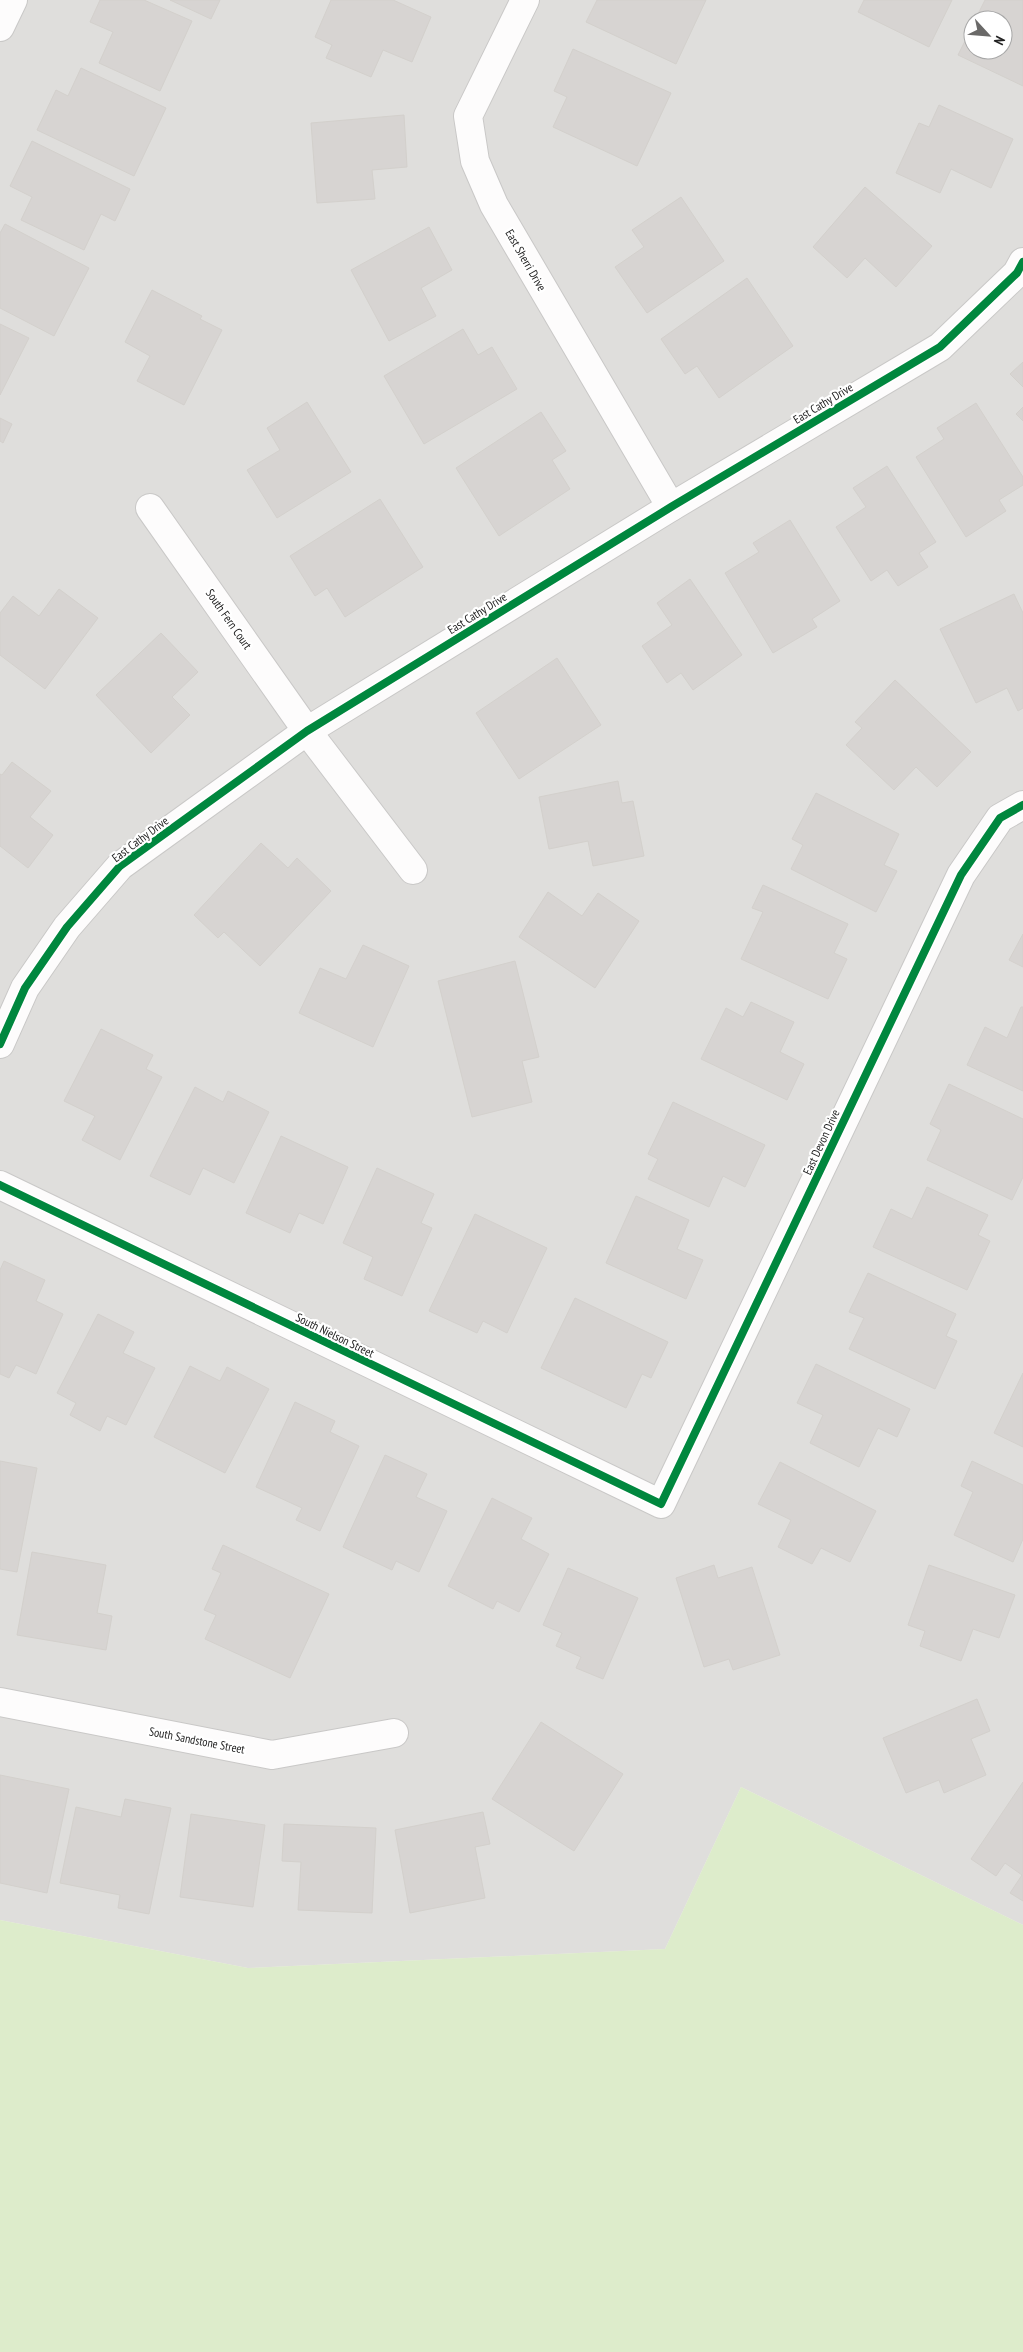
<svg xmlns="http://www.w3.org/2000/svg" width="1023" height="2352" font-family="'PT Sans Narrow',sans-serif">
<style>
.residential{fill:#dfdedc;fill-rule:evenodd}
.grass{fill:#ddeccb}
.building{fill:#d7d4d2;stroke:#d3d0cc}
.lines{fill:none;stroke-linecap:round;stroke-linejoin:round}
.street-casing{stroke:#c9c8c7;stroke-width:30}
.street{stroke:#fdfcfc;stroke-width:28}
.cycleway-casing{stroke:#fff;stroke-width:11}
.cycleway{stroke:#00873e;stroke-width:8}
.labels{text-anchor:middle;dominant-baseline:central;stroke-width:4.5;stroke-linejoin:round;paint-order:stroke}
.street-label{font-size:12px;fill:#222;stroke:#fff}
</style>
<rect width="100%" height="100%" fill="#f0eeeb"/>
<!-- residential -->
<path class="residential" d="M0,0H1023V1925L741,1787L665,1949L248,1968L0,1920ZM973,20H1003V50H973Z"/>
<!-- grass -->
<path class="grass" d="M741,1787L1023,1925V2352H0V1920L248,1968L665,1949Z"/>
<!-- building -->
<g class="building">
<path d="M100,0H144L192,21L160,91L99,63L113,32L90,22Z"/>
<path d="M170,0H220L211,19Z"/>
<path d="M331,0H393L431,17L412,62L383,50L371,77L326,58L332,45L315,37Z"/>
<path d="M597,0H706L676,64L586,22Z"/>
<path d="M864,0H952L929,47L858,12Z"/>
<path d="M985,0H1023V86L958,55L973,25V50H1003V20H975Z"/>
<path d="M573,49L671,93L637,166L553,127L567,97L554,91Z"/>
<path d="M81,68L166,108L134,176L37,130L56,90L68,96Z"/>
<path d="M939,105L1013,139L991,188L951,169L940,193L896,173L919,123L929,127Z"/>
<path d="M404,115L407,167L372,170L375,199L317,203L311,123Z"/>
<path d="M32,141L130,189L115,221L101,214L84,250L21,220L32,197L10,186Z"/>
<path d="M865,187L932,246L896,287L865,258L847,278L813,247Z"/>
<path d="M681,197L724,261L647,313L615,267L644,247L632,230Z"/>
<path d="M5,224L89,268L54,336L0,308V233Z"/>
<path d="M429,227L452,270L421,288L436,316L389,341L351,270Z"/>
<path d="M747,278L793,346L719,398L697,366L685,374L661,339Z"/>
<path d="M152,290L202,316L200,319L222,330L184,405L137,381L150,356L125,342Z"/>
<path d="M0,324L29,338L0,395Z"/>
<path d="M463,329L478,355L492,347L517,389L424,444L384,376Z"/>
<path d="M1023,362V387L1010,374Z"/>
<path d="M307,402L351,472L277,518L247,470L280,450L267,428Z"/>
<path d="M976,403L1023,477V485L999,500L1006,511L966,537L916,457L944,439L937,428Z"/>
<path d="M1023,407V421L1016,414Z"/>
<path d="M541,412L566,451L552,460L570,489L499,536L456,468Z"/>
<path d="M0,418L12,424L3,443L0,441Z"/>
<path d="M887,466L936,542L919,553L928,567L898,586L887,570L871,581L836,527L866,507L853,488Z"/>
<path d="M380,499L423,567L345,617L327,588L315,596L290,556Z"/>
<path d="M790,520L840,601L812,619L817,627L773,653L725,573L759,552L753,543Z"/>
<path d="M690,579L742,655L693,690L681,673L667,683L642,646L672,625L657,603Z"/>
<path d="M59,589L98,618L45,689L0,655V613L13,596L39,616Z"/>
<path d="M1014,594L1023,613V708L1018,711L1007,688L976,703L940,629Z"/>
<path d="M161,633L198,672L172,697L190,715L151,753L96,695Z"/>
<path d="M557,658L601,725L519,779L476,713Z"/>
<path d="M895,680L971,752L937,787L916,767L894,790L846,745L862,728L855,722Z"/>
<path d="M12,762L51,791L30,817L53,835L28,868L0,846V774L2,775Z"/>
<path d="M618,781L622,803L633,801L644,856L593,866L588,841L549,849L539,797Z"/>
<path d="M816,793L899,834L884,865L897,871L876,912L791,869L803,845L792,839Z"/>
<path d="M261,843L288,868L297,858L331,891L260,966L224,932L218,938L194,915Z"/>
<path d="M763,885L848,924L834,953L847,959L828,999L741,959L763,912L752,908Z"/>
<path d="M548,892L582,916L598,893L639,921L595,988L519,937Z"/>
<path d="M1023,934V967L1009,960Z"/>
<path d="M363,945L409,966L373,1047L299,1013L320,968L346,979Z"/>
<path d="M515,961L539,1057L522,1061L532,1102L472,1117L438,981Z"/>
<path d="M751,1002L794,1022L780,1052L804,1064L787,1100L701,1059L726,1008L743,1017Z"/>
<path d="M1021,1007H1023V1091L967,1065L985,1027L1007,1038Z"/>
<path d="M101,1029L153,1055L146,1069L162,1077L120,1160L82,1140L95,1116L64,1101Z"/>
<path d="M949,1084L1023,1119V1177L1012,1200L927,1160L941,1130L930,1124Z"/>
<path d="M195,1087L223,1102L228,1091L269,1112L234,1183L203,1168L190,1195L150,1176Z"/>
<path d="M673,1102L765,1145L745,1187L723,1176L709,1207L648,1179L658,1159L648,1154Z"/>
<path d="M281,1136L348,1167L323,1224L299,1213L290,1233L246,1213Z"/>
<path d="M377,1168L434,1194L421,1223L432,1228L402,1296L364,1279L373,1257L343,1243Z"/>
<path d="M927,1187L988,1215L978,1235L990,1241L967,1290L873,1247L891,1209L912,1219Z"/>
<path d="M636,1196L689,1220L677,1249L703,1260L686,1299L606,1263Z"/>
<path d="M475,1214L547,1248L507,1333L483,1321L477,1333L429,1311Z"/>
<path d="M4,1261L45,1280L36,1301L63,1314L36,1374L16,1365L9,1378L0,1374V1270Z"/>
<path d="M868,1273L956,1314L946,1336L957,1341L935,1389L849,1349L864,1318L849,1312Z"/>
<path d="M575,1298L668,1342L651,1378L642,1374L626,1408L541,1368Z"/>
<path d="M98,1314L134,1332L123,1353L155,1368L126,1425L107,1416L100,1431L70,1415L76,1403L57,1393Z"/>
<path d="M816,1364L910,1409L897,1437L878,1428L859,1467L810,1443L823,1415L797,1403Z"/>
<path d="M190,1366L220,1381L227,1367L269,1389L225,1473L154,1437Z"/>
<path d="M1023,1373V1447L994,1433Z"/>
<path d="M295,1402L335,1421L330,1432L359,1446L320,1531L296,1520L302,1508L256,1487Z"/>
<path d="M385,1455L427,1474L416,1497L447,1511L419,1572L396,1561L392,1570L343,1547Z"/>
<path d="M0,1461L37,1468L17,1572L0,1569Z"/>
<path d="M972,1461L1023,1485V1539L1013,1562L954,1535L973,1492L961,1486Z"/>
<path d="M780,1462L876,1511L850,1562L821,1548L812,1564L778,1547L791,1520L758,1504Z"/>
<path d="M492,1498L532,1518L521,1539L549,1554L519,1612L497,1601L493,1609L448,1586Z"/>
<path d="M223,1545L329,1594L290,1678L205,1639L216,1615L204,1610L221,1573L212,1569Z"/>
<path d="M32,1552L106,1565L97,1613L112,1616L106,1650L17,1635Z"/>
<path d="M714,1565L718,1578L752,1567L780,1655L733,1670L729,1659L704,1667L676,1578Z"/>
<path d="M929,1565L1015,1595L999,1638L973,1629L961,1661L920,1646L925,1631L908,1625Z"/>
<path d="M568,1568L638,1598L603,1679L576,1668L581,1657L556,1646L562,1633L543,1625Z"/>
<path d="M977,1699L990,1731L971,1739L986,1775L944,1793L939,1780L906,1793L883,1738Z"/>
<path d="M541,1722L623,1774L574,1851L492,1799Z"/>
<path d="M0,1775L69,1789L47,1893L0,1883Z"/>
<path d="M1023,1782V1901L1010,1893L1022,1875L1005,1863L996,1876L971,1859Z"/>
<path d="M125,1799L171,1808L149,1914L118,1908L120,1895L60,1883L76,1807L121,1817Z"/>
<path d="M483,1812L490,1844L475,1847L485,1898L410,1913L395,1830Z"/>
<path d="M191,1814L265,1825L253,1907L180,1897Z"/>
<path d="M284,1824L376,1828L372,1913L298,1910L301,1862L282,1861Z"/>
</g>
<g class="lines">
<!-- street casing -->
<g class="street-casing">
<g id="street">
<path d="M525,0L468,116L475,161L494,205L671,507"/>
<path d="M0,27L13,0"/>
<path d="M150,508L307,731L413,870"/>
<path d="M0,1044L25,988L67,927L120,866L307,731L671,507L940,347L1017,273L1023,262"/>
<path d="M0,1185L661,1504L961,875L1000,818L1023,805"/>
<path d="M0,1702L272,1755L394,1733"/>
</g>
</g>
<!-- street -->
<use href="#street" class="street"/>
<!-- cycleway casing -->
<g class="cycleway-casing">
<g id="cycleway">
<path d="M0,1044L25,988L67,927L120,866L307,731L671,507L940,347L1017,273L1023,262"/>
<path d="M0,1185L661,1504L961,875L1000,818L1023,805"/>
</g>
</g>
<!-- cycleway -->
<use href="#cycleway" class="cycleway"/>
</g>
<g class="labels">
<!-- street labels -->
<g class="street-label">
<text transform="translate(526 260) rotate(60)">East Sherri Drive</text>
<text transform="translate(823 403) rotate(-31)">East Cathy Drive</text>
<text transform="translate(477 613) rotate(-32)">East Cathy Drive</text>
<text transform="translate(229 619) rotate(55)">South Fern Court</text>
<text transform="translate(140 839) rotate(-37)">East Cathy Drive</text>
<text transform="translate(821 1142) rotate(-65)">East Devon Drive</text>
<text transform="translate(335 1335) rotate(26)">South Nielson Street</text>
<text transform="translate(197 1740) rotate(11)">South Sandstone Street</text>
</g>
</g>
<!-- north arrow -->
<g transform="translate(988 35) rotate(116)"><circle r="24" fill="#ffffff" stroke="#a7a7a7"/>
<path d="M0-4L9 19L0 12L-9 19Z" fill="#6a6968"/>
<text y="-8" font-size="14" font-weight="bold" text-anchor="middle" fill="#222222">N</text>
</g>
</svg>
